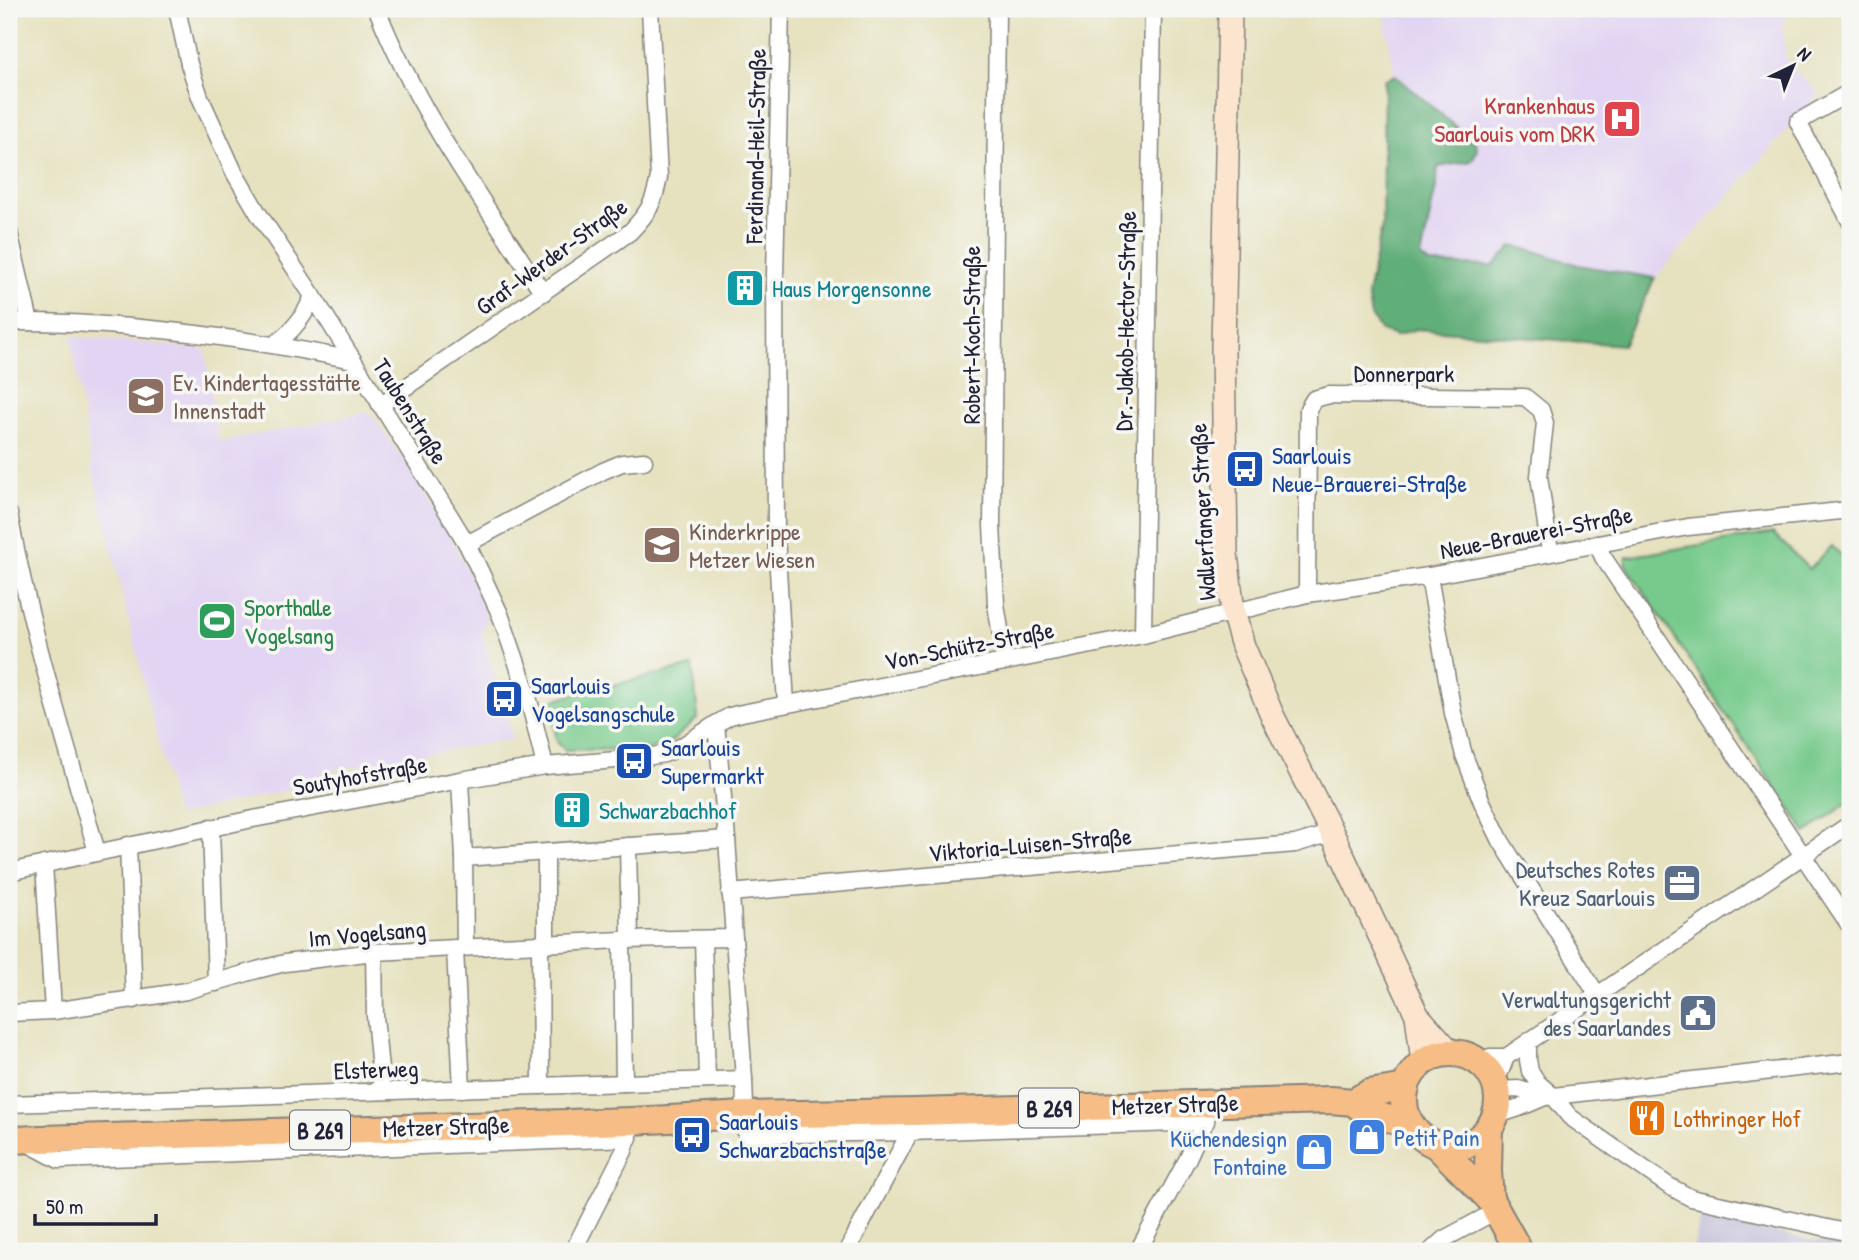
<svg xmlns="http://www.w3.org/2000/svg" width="1859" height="1260" font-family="'Patrick Hand',sans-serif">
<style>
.built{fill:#e2d4f3}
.industrial{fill:#c5c0da}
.green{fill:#77ca8c;stroke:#4c7664;stroke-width:2}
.forest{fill:#61ae78;stroke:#42685a;stroke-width:2}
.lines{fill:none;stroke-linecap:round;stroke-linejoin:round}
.street-casing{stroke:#84827c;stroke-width:19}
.secondary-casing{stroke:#84827c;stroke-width:26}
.primary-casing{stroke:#84827c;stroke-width:30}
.street{stroke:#fff;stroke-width:16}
.secondary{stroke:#fbe5cf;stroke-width:23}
.primary{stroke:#f6be86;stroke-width:26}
.labels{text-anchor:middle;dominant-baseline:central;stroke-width:7;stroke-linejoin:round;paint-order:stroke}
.shield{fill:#f6f6f2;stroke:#626272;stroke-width:2}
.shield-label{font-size:23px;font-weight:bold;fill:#22223b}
.health-label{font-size:24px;fill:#be3a42;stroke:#f6f6f2;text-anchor:end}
.street-label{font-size:24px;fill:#22223b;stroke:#f6f6f2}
.culture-label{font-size:24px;fill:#0d838f;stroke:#f6f6f2;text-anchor:start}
.education-label{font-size:24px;fill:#785e54;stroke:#f6f6f2;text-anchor:start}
.transit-label{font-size:24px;fill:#164399;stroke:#f6f6f2;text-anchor:start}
.leisure-label{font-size:24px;fill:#27864d;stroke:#f6f6f2;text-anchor:start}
.service-label{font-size:24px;fill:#4e5e75;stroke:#f6f6f2;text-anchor:end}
.food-label{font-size:24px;fill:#c56008;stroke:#f6f6f2;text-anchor:start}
.shop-label{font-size:24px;fill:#366cbe;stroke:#f6f6f2;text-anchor:start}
</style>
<rect width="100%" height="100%" fill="#f6f6f2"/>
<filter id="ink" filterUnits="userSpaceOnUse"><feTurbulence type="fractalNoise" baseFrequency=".0143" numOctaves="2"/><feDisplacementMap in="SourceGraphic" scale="14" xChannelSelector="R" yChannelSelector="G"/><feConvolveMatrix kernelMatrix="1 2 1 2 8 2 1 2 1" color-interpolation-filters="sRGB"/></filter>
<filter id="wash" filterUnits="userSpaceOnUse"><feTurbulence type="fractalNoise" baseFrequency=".00686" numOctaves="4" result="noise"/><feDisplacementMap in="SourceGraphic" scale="28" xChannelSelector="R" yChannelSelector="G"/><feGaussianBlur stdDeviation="1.57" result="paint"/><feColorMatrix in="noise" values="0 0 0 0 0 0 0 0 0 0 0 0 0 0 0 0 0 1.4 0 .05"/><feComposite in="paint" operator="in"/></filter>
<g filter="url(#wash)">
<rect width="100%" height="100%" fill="#e6e1be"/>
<!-- built -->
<g class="built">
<path d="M1385,9H1795L1782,22L1786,60L1819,94L1655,278L1578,265L1532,250L1512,246L1493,266L1429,264L1421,257L1436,187L1438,167L1471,161L1476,144L1395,75L1386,28Z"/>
<path d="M71,336L205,349L219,442L369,412L410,469L448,532L467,569L487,616L482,633L513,739L327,771L297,788L176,816L92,467Z"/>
</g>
<!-- industrial -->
<path class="industrial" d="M1700,1218L1850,1248V1251H1693Z"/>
<!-- green -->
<g class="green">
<path d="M1773,533L1809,569L1832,546L1850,564V801L1806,833L1625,564L1627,557Z"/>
<path d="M693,666L698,718L671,742L649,749L565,750L557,742L550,702L563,697Z"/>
</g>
<!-- forest -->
<path class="forest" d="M1395,75L1476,144L1477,151L1471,161L1438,167L1436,187L1421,257L1429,264L1493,266L1512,246L1532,250L1578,265L1655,278L1623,345L1416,329L1396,336L1381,331L1371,316L1367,295L1382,226L1384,80Z"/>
</g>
<g filter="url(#ink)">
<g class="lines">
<!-- street casing -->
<g class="street-casing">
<g id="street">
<path d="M177,9L189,64L200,97L235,174L258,213L313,296L353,360"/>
<path d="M377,9C417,111 483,201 543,293"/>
<path d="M781,9L775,276L776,536L786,704"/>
<path d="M997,9L992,525L996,604L1005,661"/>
<path d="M1850,92L1798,122L1850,221"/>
<path d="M9,232L30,322"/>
<path d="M9,322C124,321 240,337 353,360L450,516L467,544L481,573L500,614L527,692L545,766"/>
<path d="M275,344C293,331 305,316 313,296"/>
<path d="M380,405L630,232C649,212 654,203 659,177L650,9"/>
<path d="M9,514C30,628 65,741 97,852"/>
<path d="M467,544L603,471L622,463L644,461"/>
<path d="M1597,544L1603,557L1850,926"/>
<path d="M1429,576L1453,713L1464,755L1482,802L1501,841L1598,996"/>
<path d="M1307,594L1308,409L1314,399L1329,395L1525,397L1541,410L1545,423L1539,476L1550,552"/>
<path d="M1143,635L1153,9"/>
<path d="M716,724L727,839L744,1079L746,1135L910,1132L1206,1122"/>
<path d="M460,780L464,858L465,948"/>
<path d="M211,827L216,983"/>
<path d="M128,845L134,1000"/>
<path d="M628,846L630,940"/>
<path d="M546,853V943"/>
<path d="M464,858L727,839"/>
<path d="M44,864L53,1011"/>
<path d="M9,872L248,820L460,780L545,766L640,758L664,754L679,748L716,724L730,716L742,713L1143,635L1307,594L1429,576L1688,527L1850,510"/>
<path d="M730,893L1295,844L1332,833"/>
<path d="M703,939L707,1080"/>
<path d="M622,940L624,1083"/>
<path d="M540,943L541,1086"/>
<path d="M455,949L462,1089"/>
<path d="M374,952L375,1016L382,1091"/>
<path d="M9,1013L53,1011L186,991L257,970L285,963L374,952L622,940L734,938"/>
<path d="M1528,1042V1060L1530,1071L1538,1083L1553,1096L1570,1117L1669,1186L1691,1198L1850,1233"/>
<path d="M1479,1063L1490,1057H1506L1850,824"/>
<path d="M1494,1081L1501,1070L1506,1057"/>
<path d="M1497,1090L1518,1089L1545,1097"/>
<path d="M9,1104L744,1079"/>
<path d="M1495,1116L1519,1108L1545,1097L1850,1062"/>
<path d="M27,1143L59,1160L629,1138"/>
<path d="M573,1251L624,1151L630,1130"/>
<path d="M847,1251L910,1132L912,1125"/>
<path d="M1138,1251L1188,1158L1207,1116"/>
<path d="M1431,1251L1444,1239L1496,1211"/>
</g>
</g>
<!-- secondary casing -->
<g class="secondary-casing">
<g id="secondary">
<path d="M1230,9L1223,349L1226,554L1233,612L1243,646L1273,717L1332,833L1417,1015L1423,1062"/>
<path d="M1417,1015L1451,1053"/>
</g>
</g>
<!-- primary casing -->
<g class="primary-casing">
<g id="primary">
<circle cx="1451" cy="1100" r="47"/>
<path d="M1353,1102L1369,1093L1406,1087"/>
<path d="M1489,1127L1488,1171L1490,1199"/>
<path d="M9,1140L631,1121L745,1115L915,1112L1331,1100L1353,1102L1366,1112L1412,1126"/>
<path d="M1435,1144L1490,1199L1519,1251"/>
</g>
</g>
<!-- street -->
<use href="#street" class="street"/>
<!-- secondary -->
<use href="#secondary" class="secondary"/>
<!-- primary -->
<use href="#primary" class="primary"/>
</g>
</g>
<!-- icons -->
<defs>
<g id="hospital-square" transform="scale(2.0125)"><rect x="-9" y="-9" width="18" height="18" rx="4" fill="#e0444e" stroke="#f6f6f2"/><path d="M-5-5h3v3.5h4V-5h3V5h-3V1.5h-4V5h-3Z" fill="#fff"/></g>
<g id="building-square" transform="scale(2.0125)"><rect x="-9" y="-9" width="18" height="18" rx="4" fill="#0f9aa8" stroke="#f6f6f2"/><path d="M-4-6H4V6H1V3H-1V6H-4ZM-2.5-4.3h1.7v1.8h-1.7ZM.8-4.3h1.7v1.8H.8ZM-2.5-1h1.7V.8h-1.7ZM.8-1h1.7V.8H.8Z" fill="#fff"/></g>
<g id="school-square" transform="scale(2.0125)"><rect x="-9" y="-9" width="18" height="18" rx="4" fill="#8d6e63" stroke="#f6f6f2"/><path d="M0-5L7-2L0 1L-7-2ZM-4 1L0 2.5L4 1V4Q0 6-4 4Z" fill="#fff"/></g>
<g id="bus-square" transform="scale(2.0125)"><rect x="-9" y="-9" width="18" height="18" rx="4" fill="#1a4fb4" stroke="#f6f6f2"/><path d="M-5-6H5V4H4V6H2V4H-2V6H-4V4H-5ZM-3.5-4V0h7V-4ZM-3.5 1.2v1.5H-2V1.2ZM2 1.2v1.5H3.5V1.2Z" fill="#fff"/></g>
<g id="stadium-square" transform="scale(2.0125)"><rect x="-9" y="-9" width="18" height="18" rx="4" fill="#2e9e5b" stroke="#f6f6f2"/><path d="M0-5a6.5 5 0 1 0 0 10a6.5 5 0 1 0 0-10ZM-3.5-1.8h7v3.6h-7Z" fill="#fff"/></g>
<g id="office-square" transform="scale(2.0125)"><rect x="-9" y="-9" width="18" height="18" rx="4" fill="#5c6f8a" stroke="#f6f6f2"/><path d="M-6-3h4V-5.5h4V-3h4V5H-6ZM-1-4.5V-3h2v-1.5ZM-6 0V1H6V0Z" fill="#fff"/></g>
<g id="civic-square" transform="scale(2.0125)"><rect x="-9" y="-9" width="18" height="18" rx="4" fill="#5c6f8a" stroke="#f6f6f2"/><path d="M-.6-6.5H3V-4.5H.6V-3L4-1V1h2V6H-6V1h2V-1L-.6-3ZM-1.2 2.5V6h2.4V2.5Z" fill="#fff"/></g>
<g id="restaurant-square" transform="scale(2.0125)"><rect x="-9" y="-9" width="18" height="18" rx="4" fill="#e8710a" stroke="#f6f6f2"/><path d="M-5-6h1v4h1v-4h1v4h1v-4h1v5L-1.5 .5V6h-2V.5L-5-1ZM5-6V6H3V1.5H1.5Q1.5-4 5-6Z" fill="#fff"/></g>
<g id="shop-square" transform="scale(2.0125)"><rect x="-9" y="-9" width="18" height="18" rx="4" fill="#3f7fe0" stroke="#f6f6f2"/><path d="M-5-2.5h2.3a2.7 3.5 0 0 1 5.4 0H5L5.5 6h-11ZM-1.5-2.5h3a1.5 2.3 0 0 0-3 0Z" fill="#fff"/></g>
</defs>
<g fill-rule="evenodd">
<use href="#hospital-square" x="1622" y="119"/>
<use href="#building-square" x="745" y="288"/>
<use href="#school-square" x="146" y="396"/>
<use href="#bus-square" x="1245" y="469"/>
<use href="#school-square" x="662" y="545"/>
<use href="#stadium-square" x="217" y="621"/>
<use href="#bus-square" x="504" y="699"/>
<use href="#bus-square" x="634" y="761"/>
<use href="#building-square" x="572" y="810"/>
<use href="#office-square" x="1682" y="883"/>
<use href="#civic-square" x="1698" y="1013"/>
<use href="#restaurant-square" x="1647" y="1118"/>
<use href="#bus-square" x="692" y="1135"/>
<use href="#shop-square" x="1367" y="1137"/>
<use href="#shop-square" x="1314" y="1152"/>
</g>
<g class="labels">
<!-- shield labels -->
<g class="shield">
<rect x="1019" y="1088.5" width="60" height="39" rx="5"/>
<rect x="290" y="1110.5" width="60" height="39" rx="5"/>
</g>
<g class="shield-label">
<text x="1049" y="1108">B 269</text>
<text x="320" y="1130">B 269</text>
</g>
<!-- health labels -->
<g class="health-label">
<text x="1595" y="105">Krankenhaus<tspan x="1595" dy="28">Saarlouis vom DRK</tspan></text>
</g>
<!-- street labels -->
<g class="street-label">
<text transform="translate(755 146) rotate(-89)">Ferdinand-Heil-Straße</text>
<text transform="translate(551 256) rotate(-36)">Graf-Werder-Straße</text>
<text transform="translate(1125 321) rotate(-89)">Dr.-Jakob-Hector-Straße</text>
<text transform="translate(971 335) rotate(-90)">Robert-Koch-Straße</text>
<text x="1404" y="373">Donnerpark</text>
<text transform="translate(411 411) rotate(58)">Taubenstraße</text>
<text transform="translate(1202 512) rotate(-93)">Wallerfanger Straße</text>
<text transform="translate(1536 532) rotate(-11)">Neue-Brauerei-Straße</text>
<text transform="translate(969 645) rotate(-11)">Von-Schütz-Straße</text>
<text transform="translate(360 775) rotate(-10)">Soutyhofstraße</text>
<text transform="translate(1030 844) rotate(-5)">Viktoria-Luisen-Straße</text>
<text transform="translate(367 933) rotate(-5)">Im Vogelsang</text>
<text transform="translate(376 1069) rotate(-2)">Elsterweg</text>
<text transform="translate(1175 1104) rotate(-2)">Metzer Straße</text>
<text transform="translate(446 1126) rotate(-2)">Metzer Straße</text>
</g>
<!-- culture labels -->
<g class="culture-label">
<text x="772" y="288">Haus Morgensonne</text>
<text x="599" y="810">Schwarzbachhof</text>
</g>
<!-- education labels -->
<g class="education-label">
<text x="173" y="382">Ev. Kindertagesstätte<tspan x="173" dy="28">Innenstadt</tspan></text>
<text x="689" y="531">Kinderkrippe<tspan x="689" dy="28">Metzer Wiesen</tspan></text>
</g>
<!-- transit labels -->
<g class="transit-label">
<text x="1272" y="455">Saarlouis<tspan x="1272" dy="28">Neue-Brauerei-Straße</tspan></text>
<text x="531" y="685">Saarlouis<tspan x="531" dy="28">Vogelsangschule</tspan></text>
<text x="661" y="747">Saarlouis<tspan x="661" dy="28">Supermarkt</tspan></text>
<text x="719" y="1121">Saarlouis<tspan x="719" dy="28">Schwarzbachstraße</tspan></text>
</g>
<!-- leisure labels -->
<g class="leisure-label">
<text x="244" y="607">Sporthalle<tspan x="244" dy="28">Vogelsang</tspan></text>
</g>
<!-- service labels -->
<g class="service-label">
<text x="1655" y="869">Deutsches Rotes<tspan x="1655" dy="28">Kreuz Saarlouis</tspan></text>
<text x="1671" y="999">Verwaltungsgericht<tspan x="1671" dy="28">des Saarlandes</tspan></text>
</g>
<!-- food labels -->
<g class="food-label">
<text x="1674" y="1118">Lothringer Hof</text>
</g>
<!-- shop labels -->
<g class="shop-label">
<text x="1394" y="1137">Petit Pain</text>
<text x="1287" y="1138" text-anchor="end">Küchendesign<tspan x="1287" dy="28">Fontaine</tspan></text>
</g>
</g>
<!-- margin -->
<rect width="1859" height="1260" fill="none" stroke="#f6f6f2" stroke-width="35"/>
<!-- north arrow -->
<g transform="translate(1793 66) rotate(43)" stroke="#f6f6f2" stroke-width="5" paint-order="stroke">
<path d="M0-5L12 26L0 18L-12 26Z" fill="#22223b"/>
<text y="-10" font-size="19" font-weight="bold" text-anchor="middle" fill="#22223b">N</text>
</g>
<!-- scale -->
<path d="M35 1214v10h121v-10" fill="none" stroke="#22223b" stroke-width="3.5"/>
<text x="46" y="1214" font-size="21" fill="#22223b" stroke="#f6f6f2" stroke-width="5" paint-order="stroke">50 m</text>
</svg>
